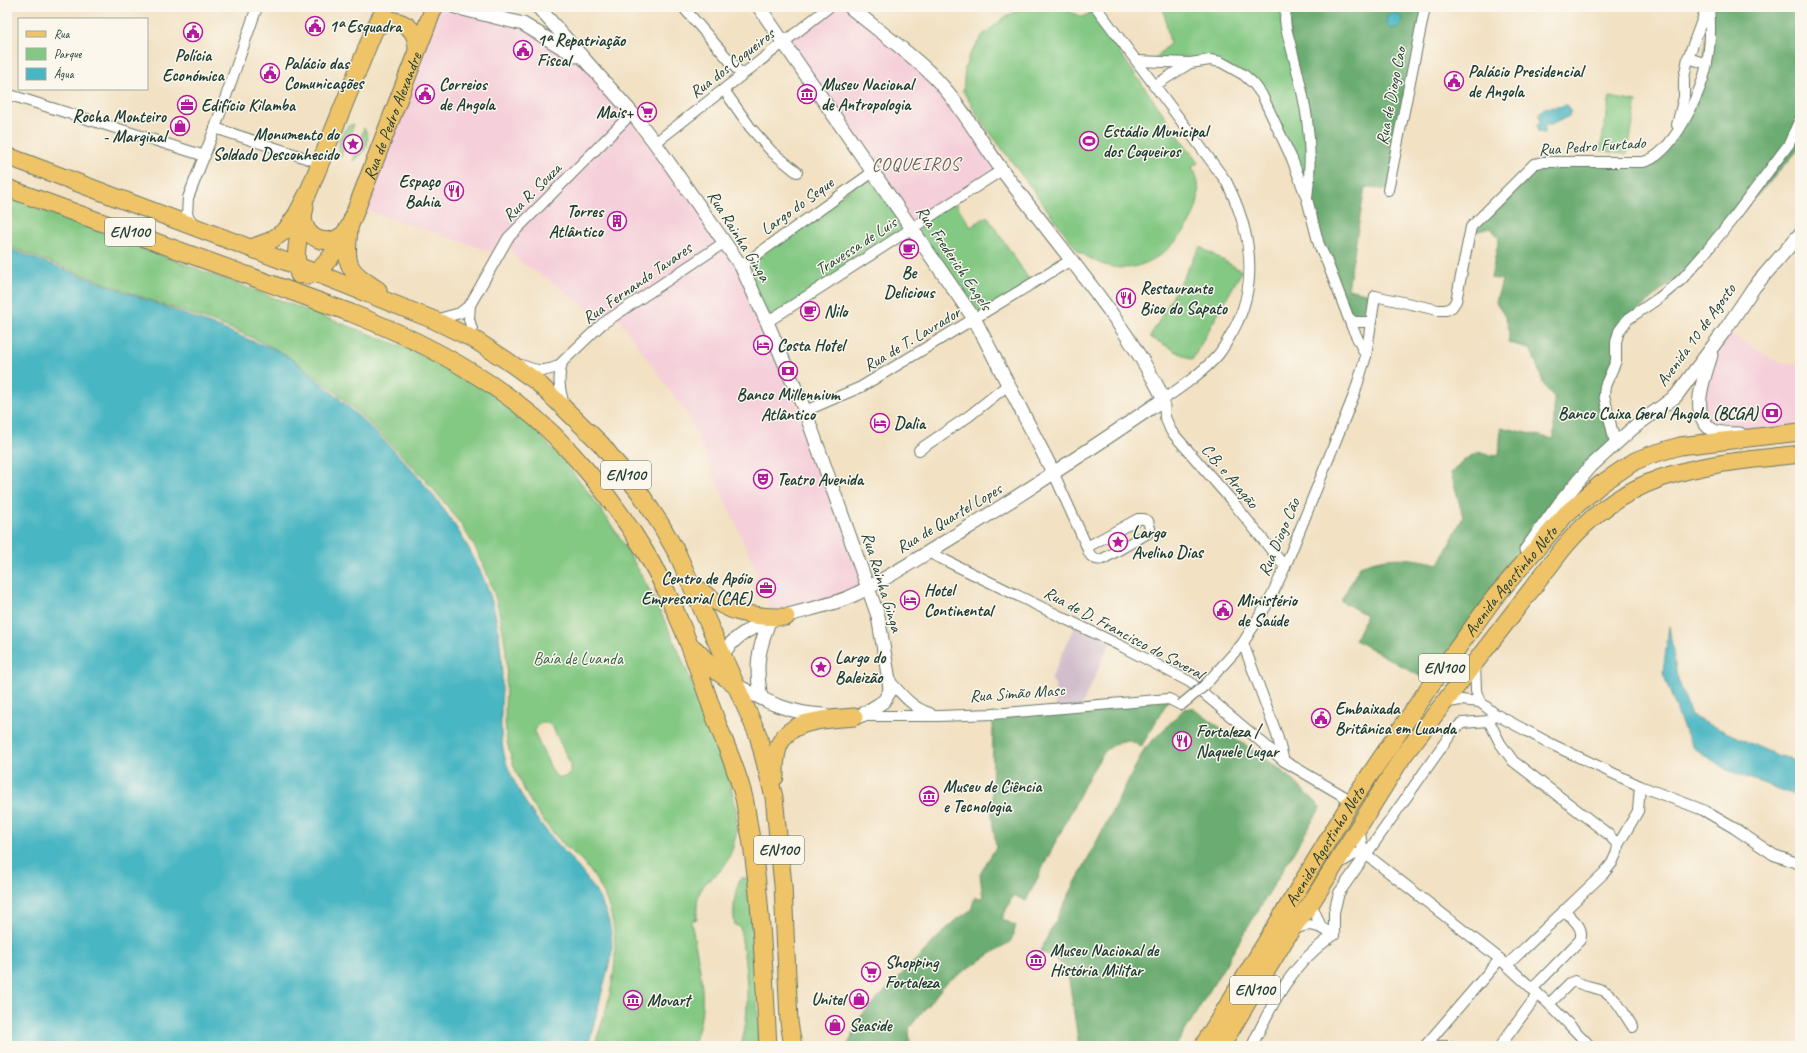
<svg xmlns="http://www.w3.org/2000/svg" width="1807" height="1053" font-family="Caveat,sans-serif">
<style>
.built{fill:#f5cfda}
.industrial{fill:#d1bdcb}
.green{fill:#83c883;stroke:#51825c;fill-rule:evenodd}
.forest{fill:#6aac71;stroke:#447452}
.water{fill:#48b6c3;stroke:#347a7c}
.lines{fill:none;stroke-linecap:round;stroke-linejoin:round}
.minor-casing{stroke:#697666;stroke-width:12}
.tertiary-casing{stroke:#697666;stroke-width:15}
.primary-casing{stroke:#697666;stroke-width:19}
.minor{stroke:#fff;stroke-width:10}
.tertiary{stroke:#fff;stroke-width:13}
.primary{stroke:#efc469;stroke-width:17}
.minor-bridge-casing{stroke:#697666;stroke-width:12;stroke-linecap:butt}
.minor-bridge{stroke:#fff;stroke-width:10}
.labels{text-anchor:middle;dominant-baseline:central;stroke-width:3;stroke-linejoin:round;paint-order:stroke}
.shield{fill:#fbf7ec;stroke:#61756b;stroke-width:1}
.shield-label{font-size:16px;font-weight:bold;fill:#1f3d34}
.poi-label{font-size:17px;font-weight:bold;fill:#1f3d34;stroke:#fbf7ec;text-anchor:start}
.street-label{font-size:17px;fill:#1f3d34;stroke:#fbf7ec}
.park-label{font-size:17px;fill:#386048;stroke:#fbf7ec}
.neighbourhood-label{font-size:18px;letter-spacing:1px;fill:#655f57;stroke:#fbf7ec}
</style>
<rect width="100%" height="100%" fill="#fbf7ec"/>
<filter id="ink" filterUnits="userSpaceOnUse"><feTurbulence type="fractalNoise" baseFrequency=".025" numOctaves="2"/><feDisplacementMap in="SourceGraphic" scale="8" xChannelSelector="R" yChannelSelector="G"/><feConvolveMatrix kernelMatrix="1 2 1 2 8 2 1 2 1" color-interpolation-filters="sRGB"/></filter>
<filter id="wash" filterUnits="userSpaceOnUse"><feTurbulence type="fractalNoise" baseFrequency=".012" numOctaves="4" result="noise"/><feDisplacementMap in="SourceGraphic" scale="16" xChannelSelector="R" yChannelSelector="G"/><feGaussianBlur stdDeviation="0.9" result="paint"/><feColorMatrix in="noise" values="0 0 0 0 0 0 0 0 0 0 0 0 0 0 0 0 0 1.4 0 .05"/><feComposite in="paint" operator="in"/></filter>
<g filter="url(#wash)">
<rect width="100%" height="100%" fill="#f2e1c3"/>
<!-- built -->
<g class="built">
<path d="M434,7H455L523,24L588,64L741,266L869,587L773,617L759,576L687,414L616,315L602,324L589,309L543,276L521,263L512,252L508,239L498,254L357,207Z"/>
<path d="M829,7H849L928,73L1002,170L912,229L784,43Z"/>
<path d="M1725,330L1772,359L1787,364L1800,363V433L1713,430L1700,403L1712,348Z"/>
</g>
<!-- industrial -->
<path class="industrial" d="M1076,624L1111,641L1081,707L1056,709L1055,684L1051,679Z"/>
<!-- green -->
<g class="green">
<path d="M1026,7H1059L1083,17L1091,12L1198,163L1192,167C1217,208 1166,268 1123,268C1105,268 1092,260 1078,251L980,119L963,91L965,68L969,56L982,36L1005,17Z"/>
<path d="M1163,7H1286L1308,118L1307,199L1254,84L1210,60L1152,62L1170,43Z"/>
<path d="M1610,97L1637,102L1627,155L1600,150Z"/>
<path d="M354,124L345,150H343L341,157C335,145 341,127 354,124Z"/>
<path d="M364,128C373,140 364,156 353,161Z"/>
<path d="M873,173L912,229L954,201L971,227L987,216L1032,284L975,320L912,229L767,322L741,266Z"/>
<path d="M7,197L412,350C445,366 480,382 509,407C601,486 657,592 700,704C714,742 735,781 737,822C737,837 731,860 720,871C714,877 706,881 702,888C696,897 697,909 697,919L691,921C698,962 712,1006 692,1046H594C617,983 631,918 583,862C578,856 571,852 566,847C547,827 529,804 519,778C513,766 508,749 506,735C503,708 508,679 506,652C503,625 496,595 486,571C467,524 432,486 397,451C363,417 327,381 287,356C253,334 202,318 164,305C111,286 59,265 7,246ZM540,723H547L552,726L570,763V773C565,779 559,779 554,774L536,737L535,730Z"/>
<path d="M1200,247L1242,271L1192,360L1150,337Z"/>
<path d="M741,878H748L750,881L760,1046H741C752,1006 746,967 740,927L735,925C732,917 735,885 741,878Z"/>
</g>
<!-- forest -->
<g class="forest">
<path d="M1286,7H1425L1388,190L1365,187L1348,289L1370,294L1365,318H1349L1312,222L1310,166Z"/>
<path d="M1709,7H1800V148L1704,254L1628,319L1605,386L1615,443L1590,467L1432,683L1355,640L1366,615L1341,601L1360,566C1388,555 1410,557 1439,564L1463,517L1451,473L1463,460L1479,452L1491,456L1499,455L1501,427L1554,439V397L1545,387L1531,350L1508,342C1512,326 1504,315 1496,302L1502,280L1491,278L1499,238L1491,228L1469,233L1534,164L1643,162L1660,152L1702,82Z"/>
<path d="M1169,699L1141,747L1129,740L1118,742L1105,751L1090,774L1026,901L1013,895L1002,919L1016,926L1011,941L947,982L909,1028L910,1046H847L854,1033L855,1022L953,922L971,910L975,897L983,898L980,874L996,847L992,817L993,714Z"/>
<path d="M1192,708L1284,772L1321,807L1176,1046H1079L1067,967L1040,951L1145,748L1184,709Z"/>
</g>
<!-- water -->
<g class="water">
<circle cx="1394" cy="21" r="8"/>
<path d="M1566,105L1571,109L1569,116L1551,125H1545L1544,133L1538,132L1537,125L1541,123L1539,115C1543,105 1548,108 1556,107C1560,107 1563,105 1566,105Z"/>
<path d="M7,248C66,270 125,292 184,314C206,322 228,331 250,340C261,344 273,348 283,354C303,366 325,386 343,402C402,455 458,513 488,589C498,617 502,650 502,680C502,711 497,740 509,770C517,787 525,804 537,819C569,861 619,898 611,957L588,1046H7Z"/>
<path d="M1669,626L1677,676L1691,716L1776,755L1800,761V797L1727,770L1693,747L1683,727L1663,673Z"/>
</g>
</g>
<g filter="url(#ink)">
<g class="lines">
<!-- minor casing -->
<g class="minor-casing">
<g id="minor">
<path d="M683,7L742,75"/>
<path d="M1096,7L1226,181C1250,228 1260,281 1234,329C1229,338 1224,348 1218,355C1203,372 1183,386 1164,399L1165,417L1171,431L1232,501L1285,567"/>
<path d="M1286,7L1285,19L1286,28C1302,88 1316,134 1307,198"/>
<path d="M1688,58L1707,64"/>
<path d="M1137,61L1190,63L1210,60L1221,62L1244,75L1254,84L1262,95L1292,159L1307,199L1319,245L1327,262L1352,327L1366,356"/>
<path d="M1154,86L1190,63"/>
<path d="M724,90L750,127L772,152L797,172"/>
<path d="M7,94L205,156"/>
<path d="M1677,125L1684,97V78L1688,58L1707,7"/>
<path d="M215,128L321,163"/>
<path d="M655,143L829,7"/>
<path d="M1388,190L1425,7"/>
<path d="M195,226L187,215L188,198L215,128L257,7"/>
<path d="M741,266L873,172"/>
<path d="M470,305L469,319L475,340"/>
<path d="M1349,318L1354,322H1372"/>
<path d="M435,320L460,313L470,305L508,238L632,113"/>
<path d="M767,322L1002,170"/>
<path d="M562,363C558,378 559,389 564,404"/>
<path d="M521,365C534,370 545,373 558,366L602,324L725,242"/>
<path d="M805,411L861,387L1071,260"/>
<path d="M1615,443L1604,395L1605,386L1616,361V342L1619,331L1628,319L1659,298L1682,279L1704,254L1731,221L1789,144L1800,119"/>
<path d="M919,450L969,416L1009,384"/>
<path d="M1054,474L1087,547"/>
<path d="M1138,519H1144L1148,521L1150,528L1148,533L1103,559C1094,561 1089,556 1087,547Z"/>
<path d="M928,552L1123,647L1190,682L1284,761L1352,801"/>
<path d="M1243,643L1277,735L1284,761"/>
<path d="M1475,664L1476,691L1480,702L1495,714L1553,745L1640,786L1703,810L1734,828L1774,855L1800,864"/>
<path d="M889,680C901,693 912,708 930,713"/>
<path d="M1204,686L1243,643L1269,601L1285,567L1354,395L1366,356L1375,296L1438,310H1446L1452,307L1456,301L1471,227L1534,164L1542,162H1643C1672,156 1700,95 1706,68C1710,49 1711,27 1709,7"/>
<path d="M1443,703L1461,700L1480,702"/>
<path d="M860,716H939L993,714L1169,699L1181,705"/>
<path d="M1489,721L1500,743L1513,761L1608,834L1618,845"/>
<path d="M1359,827L1363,852L1500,959L1549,1004L1590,1046"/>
<path d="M1340,863L1355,854L1363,852"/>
<path d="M1311,903L1321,927"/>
<path d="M1294,930C1309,921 1320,926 1334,935"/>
<path d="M1334,935V912L1339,893L1453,731L1462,723L1489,721L1495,714"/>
<path d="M1507,965L1604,873L1612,863L1617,852L1618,845L1638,811L1640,786"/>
<path d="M1532,989L1580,940C1585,927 1572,919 1564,910"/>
<path d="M1549,1004L1570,983L1575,981C1584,987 1592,986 1602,990C1616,996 1624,1014 1633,1027"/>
<path d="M1252,1046C1272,1003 1293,962 1334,935"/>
<path d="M1425,1046L1500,959"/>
<path d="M1427,1046H1449"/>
<path d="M1500,1046L1538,994"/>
</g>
</g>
<!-- tertiary casing -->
<g class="tertiary-casing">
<g id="tertiary">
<path d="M455,7L523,24L576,56"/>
<path d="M538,7L632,113L655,143L741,266L767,322L805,411L878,616L889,680L890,691L884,701L878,705L860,716L846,717"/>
<path d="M759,7L975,320L1054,474"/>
<path d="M1711,355C1705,377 1688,413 1712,430C1719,434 1731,434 1740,434"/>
<path d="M1526,550L1560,503L1590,467L1633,428L1676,396L1725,330L1754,287L1800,234"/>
<path d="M722,655C748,613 812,615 854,595C891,577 926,553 961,532C1030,489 1097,445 1164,399C1122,316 1057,245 1002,170C978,138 959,100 929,72C905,49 876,29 850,7"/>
<path d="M735,684C766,702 788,713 824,715"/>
<path d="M761,698C755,665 758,652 769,621"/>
</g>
</g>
<!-- primary casing -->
<g class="primary-casing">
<g id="primary">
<path d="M375,28L389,20C408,22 417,31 417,50"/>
<path d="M7,156L316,273L434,320L475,340L506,360L537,382L601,444L640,493L661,525L678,555L758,735L774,797L783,885L789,1022L793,1046"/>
<path d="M7,188L351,313C410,336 467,365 518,404C568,442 614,500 647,555C675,602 694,656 712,709C722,738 737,768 744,798C747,811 748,825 751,838C762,907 764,977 768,1046"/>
<path d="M303,218C306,241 330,248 346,232"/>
<path d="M349,230C345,267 347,270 378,290"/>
<path d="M251,248L270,241L286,230L297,214L308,193L375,28L386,7"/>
<path d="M299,275C292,253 301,229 305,207"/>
<path id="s1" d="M307,276C328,269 339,243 350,225L434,7"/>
<path d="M694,586C727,612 744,617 786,617"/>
<path d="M695,649L716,671L735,684"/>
<path d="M775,777C775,769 775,760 777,752C784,718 827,720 854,717"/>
<path id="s2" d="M1203,1046L1348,807L1432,683L1494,598L1566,514L1601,484L1635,461L1650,455L1680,446L1800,432"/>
<path d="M1221,1046L1289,933L1311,903L1403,756L1561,551C1627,468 1703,465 1800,454"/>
</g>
</g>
<!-- minor -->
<use href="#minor" class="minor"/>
<!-- tertiary -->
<use href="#tertiary" class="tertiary"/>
<!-- primary -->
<use href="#primary" class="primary"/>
<!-- minor-bridge casing -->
<g class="minor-bridge-casing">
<path id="minor-bridge" d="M1181,705L1204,686"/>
</g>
<!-- minor-bridge -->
<use href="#minor-bridge" class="minor-bridge"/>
</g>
</g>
<!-- icons -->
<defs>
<g id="civic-ring" transform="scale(1)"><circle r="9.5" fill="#fbf7ec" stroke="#b5179e" stroke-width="1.5"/><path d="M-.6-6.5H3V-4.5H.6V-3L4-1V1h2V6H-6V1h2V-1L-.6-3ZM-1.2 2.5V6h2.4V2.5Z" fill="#b5179e"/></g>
<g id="museum-ring" transform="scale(1)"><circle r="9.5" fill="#fbf7ec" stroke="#b5179e" stroke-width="1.5"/><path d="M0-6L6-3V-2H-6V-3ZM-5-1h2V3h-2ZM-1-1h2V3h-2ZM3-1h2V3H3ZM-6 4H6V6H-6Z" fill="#b5179e"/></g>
<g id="office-ring" transform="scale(1)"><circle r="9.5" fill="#fbf7ec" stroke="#b5179e" stroke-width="1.5"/><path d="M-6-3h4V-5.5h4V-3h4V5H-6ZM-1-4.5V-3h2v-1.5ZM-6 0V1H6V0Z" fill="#b5179e"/></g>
<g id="supermarket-ring" transform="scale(1)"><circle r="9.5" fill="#fbf7ec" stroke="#b5179e" stroke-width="1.5"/><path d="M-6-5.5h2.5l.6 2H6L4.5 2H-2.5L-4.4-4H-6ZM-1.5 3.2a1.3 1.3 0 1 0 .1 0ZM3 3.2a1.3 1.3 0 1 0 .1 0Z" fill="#b5179e"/></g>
<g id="shop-ring" transform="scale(1)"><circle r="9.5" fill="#fbf7ec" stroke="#b5179e" stroke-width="1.5"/><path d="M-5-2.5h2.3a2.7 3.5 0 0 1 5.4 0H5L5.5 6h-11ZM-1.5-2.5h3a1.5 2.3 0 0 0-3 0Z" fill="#b5179e"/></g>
<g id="stadium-ring" transform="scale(1)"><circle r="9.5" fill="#fbf7ec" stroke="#b5179e" stroke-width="1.5"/><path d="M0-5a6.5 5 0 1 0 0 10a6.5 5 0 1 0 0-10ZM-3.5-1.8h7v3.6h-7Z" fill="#b5179e"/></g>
<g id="sight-ring" transform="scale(1)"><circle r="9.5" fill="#fbf7ec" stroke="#b5179e" stroke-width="1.5"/><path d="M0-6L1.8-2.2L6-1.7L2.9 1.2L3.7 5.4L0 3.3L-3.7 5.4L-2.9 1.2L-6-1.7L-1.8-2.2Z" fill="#b5179e"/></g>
<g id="restaurant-ring" transform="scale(1)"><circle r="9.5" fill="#fbf7ec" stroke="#b5179e" stroke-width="1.5"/><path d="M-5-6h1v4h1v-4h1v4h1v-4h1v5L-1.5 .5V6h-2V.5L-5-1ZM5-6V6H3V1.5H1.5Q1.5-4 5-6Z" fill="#b5179e"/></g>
<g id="building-ring" transform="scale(1)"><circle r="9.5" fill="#fbf7ec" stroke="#b5179e" stroke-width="1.5"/><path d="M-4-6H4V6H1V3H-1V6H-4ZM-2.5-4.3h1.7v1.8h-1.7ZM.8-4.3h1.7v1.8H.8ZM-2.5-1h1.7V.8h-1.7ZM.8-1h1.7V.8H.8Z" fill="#b5179e"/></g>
<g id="cafe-ring" transform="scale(1)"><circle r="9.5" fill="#fbf7ec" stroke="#b5179e" stroke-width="1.5"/><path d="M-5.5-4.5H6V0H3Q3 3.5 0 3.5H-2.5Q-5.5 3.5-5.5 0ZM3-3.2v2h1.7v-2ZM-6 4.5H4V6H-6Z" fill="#b5179e"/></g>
<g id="hotel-ring" transform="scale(1)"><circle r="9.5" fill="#fbf7ec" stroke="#b5179e" stroke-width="1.5"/><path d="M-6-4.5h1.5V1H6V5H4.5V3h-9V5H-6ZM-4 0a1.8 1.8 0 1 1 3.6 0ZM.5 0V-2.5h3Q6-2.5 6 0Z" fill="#b5179e"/></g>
<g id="bank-ring" transform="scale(1)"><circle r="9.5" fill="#fbf7ec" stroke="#b5179e" stroke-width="1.5"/><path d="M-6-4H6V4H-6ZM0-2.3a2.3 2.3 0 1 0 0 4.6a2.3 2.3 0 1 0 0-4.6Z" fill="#b5179e"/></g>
<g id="theatre-ring" transform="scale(1)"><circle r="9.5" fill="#fbf7ec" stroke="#b5179e" stroke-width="1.5"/><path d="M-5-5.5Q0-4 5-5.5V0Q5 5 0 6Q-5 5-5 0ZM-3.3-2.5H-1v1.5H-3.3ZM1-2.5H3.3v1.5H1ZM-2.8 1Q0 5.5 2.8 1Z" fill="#b5179e"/></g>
</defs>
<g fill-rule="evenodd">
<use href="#civic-ring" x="315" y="26"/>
<use href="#civic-ring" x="193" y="32"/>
<use href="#civic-ring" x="523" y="50"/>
<use href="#civic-ring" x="270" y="73"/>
<use href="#civic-ring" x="1454" y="81"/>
<use href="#civic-ring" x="425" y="94"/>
<use href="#museum-ring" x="807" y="94"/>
<use href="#office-ring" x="187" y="105"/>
<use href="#supermarket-ring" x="647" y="112"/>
<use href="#shop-ring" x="180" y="126"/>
<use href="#stadium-ring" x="1089" y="141"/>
<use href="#sight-ring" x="353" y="144"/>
<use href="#restaurant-ring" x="454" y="191"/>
<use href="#building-ring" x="617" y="221"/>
<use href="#cafe-ring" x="909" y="249"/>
<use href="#restaurant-ring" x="1126" y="298"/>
<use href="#cafe-ring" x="810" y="311"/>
<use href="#hotel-ring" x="763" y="345"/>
<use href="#bank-ring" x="788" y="371"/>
<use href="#bank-ring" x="1772" y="413"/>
<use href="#hotel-ring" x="880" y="423"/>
<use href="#theatre-ring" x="763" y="479"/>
<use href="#sight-ring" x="1118" y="542"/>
<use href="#office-ring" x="766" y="588"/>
<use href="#hotel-ring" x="910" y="600"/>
<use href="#civic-ring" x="1223" y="610"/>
<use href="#sight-ring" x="821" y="667"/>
<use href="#civic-ring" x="1321" y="718"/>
<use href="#restaurant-ring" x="1182" y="741"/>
<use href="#museum-ring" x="929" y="796"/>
<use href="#museum-ring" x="1036" y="960"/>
<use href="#supermarket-ring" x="871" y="972"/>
<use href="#shop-ring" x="859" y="999"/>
<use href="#museum-ring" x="633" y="1000"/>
<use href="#shop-ring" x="835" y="1025"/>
</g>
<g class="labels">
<!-- shield labels -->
<g class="shield">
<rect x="105" y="218" width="50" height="28" rx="3"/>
<rect x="601" y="461" width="50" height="28" rx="3"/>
<rect x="1419" y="654" width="50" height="28" rx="3"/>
<rect x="754" y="836" width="50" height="28" rx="3"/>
<rect x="1230" y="976" width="50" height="28" rx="3"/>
</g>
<g class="shield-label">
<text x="130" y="232">EN100</text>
<text x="626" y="475">EN100</text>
<text x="1444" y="668">EN100</text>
<text x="779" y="850">EN100</text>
<text x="1255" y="990">EN100</text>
</g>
<!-- poi labels -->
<g class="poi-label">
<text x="329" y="26">1ª Esquadra</text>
<text x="537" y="40">1ª Repatriação<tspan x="537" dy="20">Fiscal</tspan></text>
<text x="193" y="55" text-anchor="middle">Polícia<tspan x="193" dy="20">Económica</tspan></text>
<text x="284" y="63">Palácio das<tspan x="284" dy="20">Comunicações</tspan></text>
<text x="1468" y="71">Palácio Presidencial<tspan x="1468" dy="20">de Angola</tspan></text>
<text x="439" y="84">Correios<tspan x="439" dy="20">de Angola</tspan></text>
<text x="821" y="84">Museu Nacional<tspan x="821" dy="20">de Antropologia</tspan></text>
<text x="201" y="105">Edifício Kilamba</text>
<text x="633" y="112" text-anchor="end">Mais+</text>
<text x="166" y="116" text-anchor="end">Rocha Monteiro<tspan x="166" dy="20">- Marginal</tspan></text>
<text x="1103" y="131">Estádio Municipal<tspan x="1103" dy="20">dos Coqueiros</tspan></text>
<text x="339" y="134" text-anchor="end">Monumento do<tspan x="339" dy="20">Soldado Desconhecido</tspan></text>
<text x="440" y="181" text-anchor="end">Espaço<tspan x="440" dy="20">Bahia</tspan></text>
<text x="603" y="211" text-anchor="end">Torres<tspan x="603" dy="20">Atlântico</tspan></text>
<text x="909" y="272" text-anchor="middle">Be<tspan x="909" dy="20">Delicious</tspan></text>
<text x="1140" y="288">Restaurante<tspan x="1140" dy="20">Bico do Sapato</tspan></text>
<text x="824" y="311">Nilo</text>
<text x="777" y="345">Costa Hotel</text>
<text x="788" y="394" text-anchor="middle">Banco Millennium<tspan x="788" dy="20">Atlântico</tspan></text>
<text x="1758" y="413" text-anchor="end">Banco Caixa Geral Angola (BCGA)</text>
<text x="894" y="423">Dalia</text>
<text x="777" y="479">Teatro Avenida</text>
<text x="1132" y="532">Largo<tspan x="1132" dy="20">Avelino Dias</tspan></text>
<text x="752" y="578" text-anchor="end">Centro de Apóio<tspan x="752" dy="20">Empresarial (CAE)</tspan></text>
<text x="924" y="590">Hotel<tspan x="924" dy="20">Continental</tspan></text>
<text x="1237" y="600">Ministério<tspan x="1237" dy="20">de Saúde</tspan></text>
<text x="835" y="657">Largo do<tspan x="835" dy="20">Baleizão</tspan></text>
<text x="1335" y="708">Embaixada<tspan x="1335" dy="20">Britânica em Luanda</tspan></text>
<text x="1196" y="731">Fortaleza /<tspan x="1196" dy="20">Naquele Lugar</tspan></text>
<text x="943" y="786">Museu de Ciência<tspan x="943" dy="20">e Tecnologia</tspan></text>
<text x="1050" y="950">Museu Nacional de<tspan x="1050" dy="20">História Militar</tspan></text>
<text x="885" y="962">Shopping<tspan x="885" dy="20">Fortaleza</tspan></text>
<text x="845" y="999" text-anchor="end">Unitel</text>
<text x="647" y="1000">Movart</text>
<text x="849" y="1025">Seaside</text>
</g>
<!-- street labels -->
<g class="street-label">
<text transform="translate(732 63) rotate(-38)">Rua dos Coqueiros</text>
<text transform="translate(1391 96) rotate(-79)">Rua de Diogo Cao</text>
<text stroke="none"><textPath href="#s1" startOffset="185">Rua de Pedro Alexandre</textPath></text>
<text transform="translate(1592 146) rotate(-4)">Rua Pedro Furtado</text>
<text transform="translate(532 192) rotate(-45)">Rua R. Souza</text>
<text transform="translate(797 206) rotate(-36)">Largo do Seque</text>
<text transform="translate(739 236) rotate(58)">Rua Rainha Ginga</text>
<text transform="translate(856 246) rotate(-33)">Travessa de Luis</text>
<text transform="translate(954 258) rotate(56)">Rua Frederich Engels</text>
<text transform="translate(637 283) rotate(-35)">Rua Fernando Tavares</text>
<text transform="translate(1696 335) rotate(-54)">Avenida 10 de Agosto</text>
<text transform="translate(912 339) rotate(-31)">Rua de T. Lavrador</text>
<text transform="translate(1230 476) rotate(50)">C.B. e Aragão</text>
<text transform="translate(949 518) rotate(-31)">Rua de Quartel Lopes</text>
<text transform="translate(1279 537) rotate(-67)">Rua Diogo Cão</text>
<text stroke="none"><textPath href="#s2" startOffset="558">Avenida Agostinho Neto</textPath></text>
<text transform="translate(882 582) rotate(73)">Rua Rainha Ginga</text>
<text transform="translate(1124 633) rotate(28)">Rua de D. Francisco do Soveral</text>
<text transform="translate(1017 693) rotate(-4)">Rua Simão Masc</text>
<text stroke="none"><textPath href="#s2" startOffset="234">Avenida Agostinho Neto</textPath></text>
</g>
<!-- park labels -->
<g class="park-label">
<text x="578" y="658">Baía de Luanda</text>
</g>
<!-- neighbourhood labels -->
<g class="neighbourhood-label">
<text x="916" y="164">COQUEIROS</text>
</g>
</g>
<!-- margin -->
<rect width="1807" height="1053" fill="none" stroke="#fbf7ec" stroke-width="24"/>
<!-- legend -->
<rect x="18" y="18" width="130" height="72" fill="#fbf7ec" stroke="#a3ada2"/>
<rect x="26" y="31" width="20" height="6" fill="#efc469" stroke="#a3ada2"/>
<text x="54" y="38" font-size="12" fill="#1f3d34">Rua</text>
<rect x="26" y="48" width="20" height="12" fill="#83c883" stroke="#a3ada2"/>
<text x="54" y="58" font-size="12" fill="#1f3d34">Parque</text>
<rect x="26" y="68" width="20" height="12" fill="#48b6c3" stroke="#a3ada2"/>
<text x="54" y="78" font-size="12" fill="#1f3d34">Água</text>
</svg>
